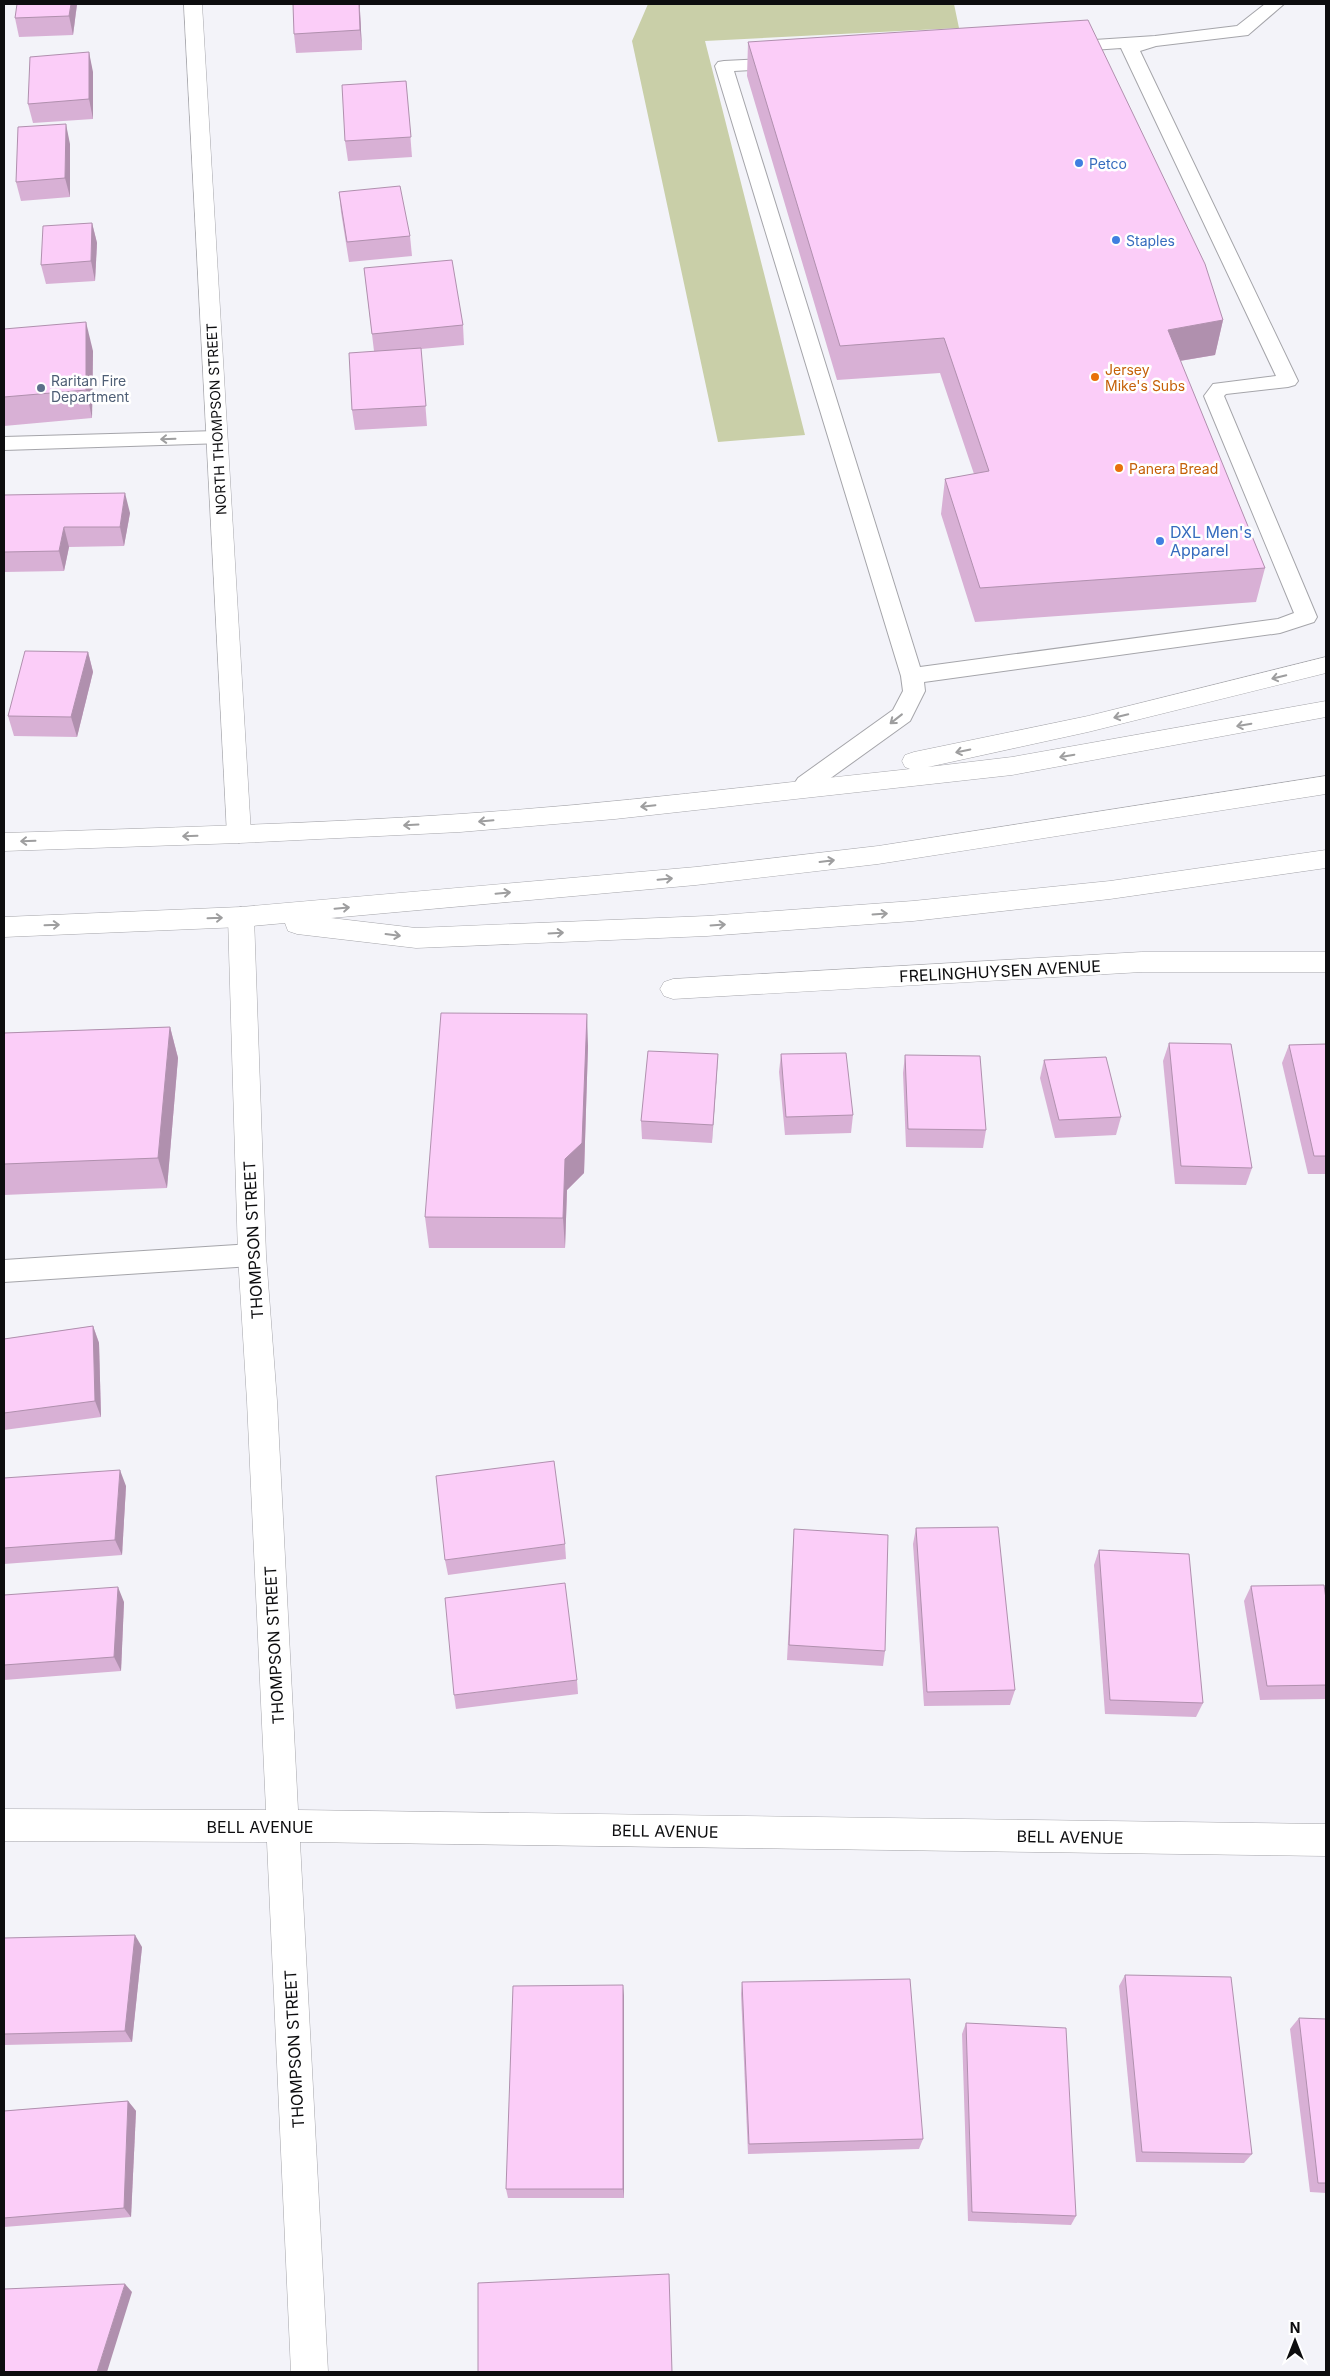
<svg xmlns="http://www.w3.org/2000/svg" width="1330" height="2376" font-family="Inter,sans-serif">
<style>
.green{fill:#c9cfa8}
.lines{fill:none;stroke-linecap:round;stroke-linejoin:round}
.lane-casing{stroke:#a5a5aa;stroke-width:2}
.street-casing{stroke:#a5a5aa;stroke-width:1}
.secondary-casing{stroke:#a5a5aa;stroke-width:1}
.highway-casing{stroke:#a5a5aa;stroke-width:1}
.lane{fill:#fff;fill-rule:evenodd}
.street{fill:#fff;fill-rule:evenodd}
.secondary{fill:#fff;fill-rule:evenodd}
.highway{fill:#fff;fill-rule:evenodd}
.wall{fill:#d8b0d5}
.shaded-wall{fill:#b090ae}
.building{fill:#fbcdf8;stroke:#b090ae}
.oneway{stroke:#9e9e9f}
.shop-dot{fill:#3f7fe0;stroke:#fff;stroke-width:2}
.food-dot{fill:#e8710a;stroke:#fff;stroke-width:2}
.service-dot{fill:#5c6f8a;stroke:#fff;stroke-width:2}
.labels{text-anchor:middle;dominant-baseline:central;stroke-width:5;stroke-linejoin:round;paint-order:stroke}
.far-shop-label{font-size:14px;fill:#366cbe;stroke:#fff;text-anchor:start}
.far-food-label{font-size:14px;fill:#c56008;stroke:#fff;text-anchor:start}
.far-service-label{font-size:14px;fill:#4e5e75;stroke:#fff;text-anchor:start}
.far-street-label{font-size:14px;fill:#0d0d0f;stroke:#fff}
.shop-label{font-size:16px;fill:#366cbe;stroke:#fff;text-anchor:start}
.street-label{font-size:16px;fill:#0d0d0f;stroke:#fff}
</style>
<rect width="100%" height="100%" fill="#f3f3f9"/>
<!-- green -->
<path class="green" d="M648,4H954L959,28L705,41L805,435L718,442L632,41Z"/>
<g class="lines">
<!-- lane casing -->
<g class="lane-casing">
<g id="lane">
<path d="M1265,4H1284L1248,35L1156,46L1140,51L1298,381L1295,385L1288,387L1226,394L1224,396L1317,617L1314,622L1280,633L924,682L925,691L910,721L814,790L806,792L798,790L794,784L798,778L893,710L903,691L901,676L715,66L718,62L724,61L783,58L789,59L792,63L789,67L783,68L734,71L920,667L1278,619L1294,613L1204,396L1213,384L1276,376L1121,48L1064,52L1058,51L1055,47L1058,43L1064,42L1155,36L1237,26Z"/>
<path d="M217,431L224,433L227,438L224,443L4,450V437Z"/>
<path d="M252,1244L261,1247L265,1255L261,1263L252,1266L4,1282V1260Z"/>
</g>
</g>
<!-- street casing -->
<g class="street-casing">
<g id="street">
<path d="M184,4H202L251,834L248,840L239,843L230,840L227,834Z"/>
<path d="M241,907L250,910L254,917L266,1255L277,1401L298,1810L1326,1824V1856L300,1842L328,2372H291L267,1842L4,1841V1809L266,1810L247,1401L238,1255L228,917L232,910Z"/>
</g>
</g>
<!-- secondary casing -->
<g class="secondary-casing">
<path id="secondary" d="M1142,952H1326V972H1142L673,999L664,996L660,989L664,982L673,979Z"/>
</g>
<!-- highway casing -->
<g class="highway-casing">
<g id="highway">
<path d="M1326,657V673L1088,732L928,767L1012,757L1326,701V717L1012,775L615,819L460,832L239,843L4,851V833C156,828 309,824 460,814C611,804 761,785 910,769L905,767L902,761L905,755L914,752L1088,716Z"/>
<path d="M1326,776V794L878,864L696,885L331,918L416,928L707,916L913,901L1110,881L1326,850V868L1110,899L913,921L707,936L416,948L297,934L288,931L285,923L241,927L4,937V917L241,907L696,867L878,846Z"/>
</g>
</g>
<!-- lane -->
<use href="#lane" class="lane"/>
<!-- street -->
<use href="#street" class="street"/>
<!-- secondary -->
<use href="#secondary" class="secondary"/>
<!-- highway -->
<use href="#highway" class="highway"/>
</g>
<!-- wall -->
<g class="wall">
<path d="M77,4L73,35L19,37L15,18Z"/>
<path d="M360,11L362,50L296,53L294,34Z"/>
<path d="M748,42L1223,320L1215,355L1180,361L1265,568L1256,602L975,622L941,514L945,479L974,474L940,373L837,380L747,76Z"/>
<path d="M93,72V119L33,123L28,104Z"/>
<path d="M406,81L412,157L348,161L345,141Z"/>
<path d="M70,144V197L21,201L16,182Z"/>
<path d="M339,192L410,236L412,256L349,262L341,212Z"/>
<path d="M92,223L97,243L95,281L46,284L41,265Z"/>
<path d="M364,268L463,325L464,345L421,349L427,426L355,430L352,410L374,351Z"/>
<path d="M4,329L93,351L92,418L4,426Z"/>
<path d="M4,495L130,513L124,546L69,547L64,571L4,572Z"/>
<path d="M88,652L93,672L77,737L14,736L8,716Z"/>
<path d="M170,1027L178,1058L167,1188L4,1195V1033Z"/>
<path d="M1169,1043L1252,1168L1246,1185L1175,1184L1163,1061Z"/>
<path d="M1326,1044V1174H1308L1282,1063L1289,1045Z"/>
<path d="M588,1046L584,1173L567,1190L565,1248H429L425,1217Z"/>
<path d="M718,1054L712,1143L642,1139L641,1121Z"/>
<path d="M781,1054L853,1115L851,1133L785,1135L779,1072Z"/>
<path d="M905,1055L986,1130L983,1148L906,1147L903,1073Z"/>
<path d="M1044,1060L1121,1117L1116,1135L1055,1138L1040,1078Z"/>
<path d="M93,1326L99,1343L101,1417L4,1430V1339Z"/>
<path d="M4,1478L126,1486L122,1555L4,1564Z"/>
<path d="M916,1528L1015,1690L1010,1705L924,1706L913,1544Z"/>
<path d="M794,1529L885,1651L883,1666L787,1660L793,1545Z"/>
<path d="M565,1544L566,1559L448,1575L445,1560Z"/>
<path d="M1099,1550L1203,1703L1196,1717L1105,1714L1094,1565Z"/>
<path d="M1251,1586L1326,1599V1699L1260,1700L1244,1601Z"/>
<path d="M4,1595L124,1602L121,1671L4,1680Z"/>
<path d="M577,1680L578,1694L456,1709L454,1695Z"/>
<path d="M4,1938L142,1947L132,2042L4,2045Z"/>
<path d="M1125,1975L1252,2154L1244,2163L1136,2162L1119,1986Z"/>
<path d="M742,1982L923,2139L919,2149L748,2154L741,1994Z"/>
<path d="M623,1985L624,2198H508L506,2189Z"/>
<path d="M1299,2018L1326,2019V2193L1310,2192L1290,2029Z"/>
<path d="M966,2023L1076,2216L1071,2225L968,2221L962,2034Z"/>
<path d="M128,2101L136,2111L131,2217L4,2227V2111Z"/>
</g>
<!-- shaded-wall -->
<g class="shaded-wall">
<path d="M71,4H77L73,35L69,16Z"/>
<path d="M359,4H360V11L362,50L360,30Z"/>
<path d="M89,52L93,72V119L89,99Z"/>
<path d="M66,124L70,144V197L65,178Z"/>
<path d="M92,223L97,243L95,281L91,261Z"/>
<path d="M1223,320L1215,355L1161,364L1168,330Z"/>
<path d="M86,322L93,351L92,418L86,390Z"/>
<path d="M125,493L130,513L124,546L120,527Z"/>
<path d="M64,527L69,547L64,571L59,551Z"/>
<path d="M88,652L93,672L77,737L71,717Z"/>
<path d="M587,1014L588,1046L584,1173L567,1190L565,1248L563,1218L565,1159Z"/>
<path d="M170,1027L178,1058L167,1188L158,1158Z"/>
<path d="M718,1054L717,1072L712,1143L713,1125Z"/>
<path d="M93,1326L99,1343L101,1417L95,1401Z"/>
<path d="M120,1470L126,1486L122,1555L115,1540Z"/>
<path d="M118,1587L124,1602L121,1671L114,1657Z"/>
<path d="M135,1935L142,1947L132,2042L125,2031Z"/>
<path d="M623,1985L624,1996V2198L623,2189Z"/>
<path d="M128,2101L136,2111L131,2217L124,2208Z"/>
<path d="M125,2284L132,2292L107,2372H97Z"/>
</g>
<!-- building -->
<g class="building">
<path d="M17,4H71L69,16L15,18Z"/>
<path d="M293,4H359L360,30L294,34Z"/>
<path d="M1088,20L1205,264L1223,320L1168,330L1265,568L980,588L945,479L989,471L944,338L840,346L748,42Z"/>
<path d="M89,52V99L28,104L30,57Z"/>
<path d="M406,81L411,137L345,141L342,85Z"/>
<path d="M66,124L65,178L16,182L18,127Z"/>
<path d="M400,186L410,236L347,242L339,192Z"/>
<path d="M92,223L91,261L41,265L43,226Z"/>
<path d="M452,260L463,325L372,334L364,268Z"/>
<path d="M86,322V390L4,397V329Z"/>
<path d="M421,348L426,406L352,410L349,353Z"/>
<path d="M125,493L120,527H64L59,551L4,552V495Z"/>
<path d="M25,651L88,652L71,717L8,716Z"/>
<path d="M441,1013L587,1014L582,1143L565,1159L563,1218L425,1217Z"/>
<path d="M170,1027L158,1158L4,1164V1033Z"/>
<path d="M1169,1043L1231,1044L1252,1168L1181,1166Z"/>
<path d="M1326,1044V1156H1314L1289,1045Z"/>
<path d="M648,1051L718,1054L713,1125L641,1121Z"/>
<path d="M846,1053L853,1115L786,1117L781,1054Z"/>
<path d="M905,1055L980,1056L986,1130L908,1129Z"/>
<path d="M1106,1057L1121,1117L1059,1120L1044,1060Z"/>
<path d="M93,1326L95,1401L4,1413V1339Z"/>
<path d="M554,1461L565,1544L445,1560L436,1476Z"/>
<path d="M120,1470L115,1540L4,1548V1478Z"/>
<path d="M998,1527L1015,1690L927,1692L916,1528Z"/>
<path d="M794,1529L888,1535L885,1651L789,1645Z"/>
<path d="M1099,1550L1189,1554L1203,1703L1110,1700Z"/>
<path d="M565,1583L577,1680L454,1695L445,1598Z"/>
<path d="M1324,1585L1326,1599V1685L1267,1686L1251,1586Z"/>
<path d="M118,1587L114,1657L4,1665V1595Z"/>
<path d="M135,1935L125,2031L4,2034V1938Z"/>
<path d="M1125,1975L1231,1977L1252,2154L1142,2152Z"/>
<path d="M910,1979L923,2139L749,2144L742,1982Z"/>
<path d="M623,1985V2189H506L513,1986Z"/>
<path d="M1299,2018L1326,2019V2183H1318Z"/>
<path d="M966,2023L1066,2028L1076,2216L972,2212Z"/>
<path d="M128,2101L124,2208L4,2218V2111Z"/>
<path d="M669,2274L672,2372H478V2283Z"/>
<path d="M125,2284L97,2372H4V2289Z"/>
</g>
<!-- one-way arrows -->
<defs><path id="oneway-shaft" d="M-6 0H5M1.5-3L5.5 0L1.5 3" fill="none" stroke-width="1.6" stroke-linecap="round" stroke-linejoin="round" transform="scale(1.25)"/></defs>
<g class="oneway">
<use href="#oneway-shaft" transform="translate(168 439) rotate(178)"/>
<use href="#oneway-shaft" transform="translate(1279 677) rotate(166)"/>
<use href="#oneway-shaft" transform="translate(1121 716) rotate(166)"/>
<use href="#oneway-shaft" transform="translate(896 719) rotate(142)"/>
<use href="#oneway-shaft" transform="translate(1244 725) rotate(170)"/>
<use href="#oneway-shaft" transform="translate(963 751) rotate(168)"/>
<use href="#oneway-shaft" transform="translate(1067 756) rotate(170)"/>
<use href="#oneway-shaft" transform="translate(648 806) rotate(174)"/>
<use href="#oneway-shaft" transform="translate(486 821) rotate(175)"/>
<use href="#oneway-shaft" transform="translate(411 825) rotate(177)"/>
<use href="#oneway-shaft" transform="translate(190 836) rotate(178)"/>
<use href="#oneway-shaft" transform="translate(28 841) rotate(178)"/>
<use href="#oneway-shaft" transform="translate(827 861) rotate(-7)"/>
<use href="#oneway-shaft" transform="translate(665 879) rotate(-5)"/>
<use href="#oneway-shaft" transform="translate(503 893) rotate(-5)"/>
<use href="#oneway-shaft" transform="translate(342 908) rotate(-5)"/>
<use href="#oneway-shaft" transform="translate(880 914) rotate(-4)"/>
<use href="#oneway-shaft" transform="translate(215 918) rotate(-2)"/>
<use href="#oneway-shaft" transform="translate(52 925) rotate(-2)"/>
<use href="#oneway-shaft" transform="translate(718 925) rotate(-4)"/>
<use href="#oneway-shaft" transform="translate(556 933) rotate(-3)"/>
<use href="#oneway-shaft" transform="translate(393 935) rotate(7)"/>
</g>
<!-- markers -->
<g class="shop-dot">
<circle cx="1079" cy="163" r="5"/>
<circle cx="1116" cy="240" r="5"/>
<circle cx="1160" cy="541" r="5"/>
</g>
<g class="food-dot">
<circle cx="1095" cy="377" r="5"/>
<circle cx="1119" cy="468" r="5"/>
</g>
<circle class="service-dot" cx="41" cy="388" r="5"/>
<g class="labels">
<!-- far-shop labels -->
<g class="far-shop-label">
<text x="1089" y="163">Petco</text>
<text x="1126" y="240">Staples</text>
</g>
<!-- far-food labels -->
<g class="far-food-label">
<text x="1105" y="369">Jersey<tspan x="1105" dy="16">Mike's Subs</tspan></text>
<text x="1129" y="468">Panera Bread</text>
</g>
<!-- far-service labels -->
<g class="far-service-label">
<text x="51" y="380">Raritan Fire<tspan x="51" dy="16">Department</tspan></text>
</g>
<!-- far-street labels -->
<g class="far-street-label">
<text transform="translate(216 419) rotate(-93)">NORTH THOMPSON STREET</text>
</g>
<!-- shop labels -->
<g class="shop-label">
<text x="1170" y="532">DXL Men's<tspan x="1170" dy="18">Apparel</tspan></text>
</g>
<!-- street labels -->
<g class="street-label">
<text transform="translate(1000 971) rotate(-3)">FRELINGHUYSEN AVENUE</text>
<text transform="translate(253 1240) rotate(-93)">THOMPSON STREET</text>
<text transform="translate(274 1645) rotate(-93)">THOMPSON STREET</text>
<text x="260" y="1827">BELL AVENUE</text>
<text transform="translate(665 1831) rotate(1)">BELL AVENUE</text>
<text transform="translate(1070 1837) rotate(1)">BELL AVENUE</text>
<text transform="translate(294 2049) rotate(-93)">THOMPSON STREET</text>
</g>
</g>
<!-- border -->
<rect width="1330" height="2376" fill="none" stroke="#0d0d0f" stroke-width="10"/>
<!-- north arrow -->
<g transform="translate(1295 2341)" stroke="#ffffff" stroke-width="4" paint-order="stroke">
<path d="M0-4L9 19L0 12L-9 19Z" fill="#0d0d0f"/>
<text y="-8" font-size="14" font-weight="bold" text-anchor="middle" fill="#0d0d0f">N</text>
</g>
</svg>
